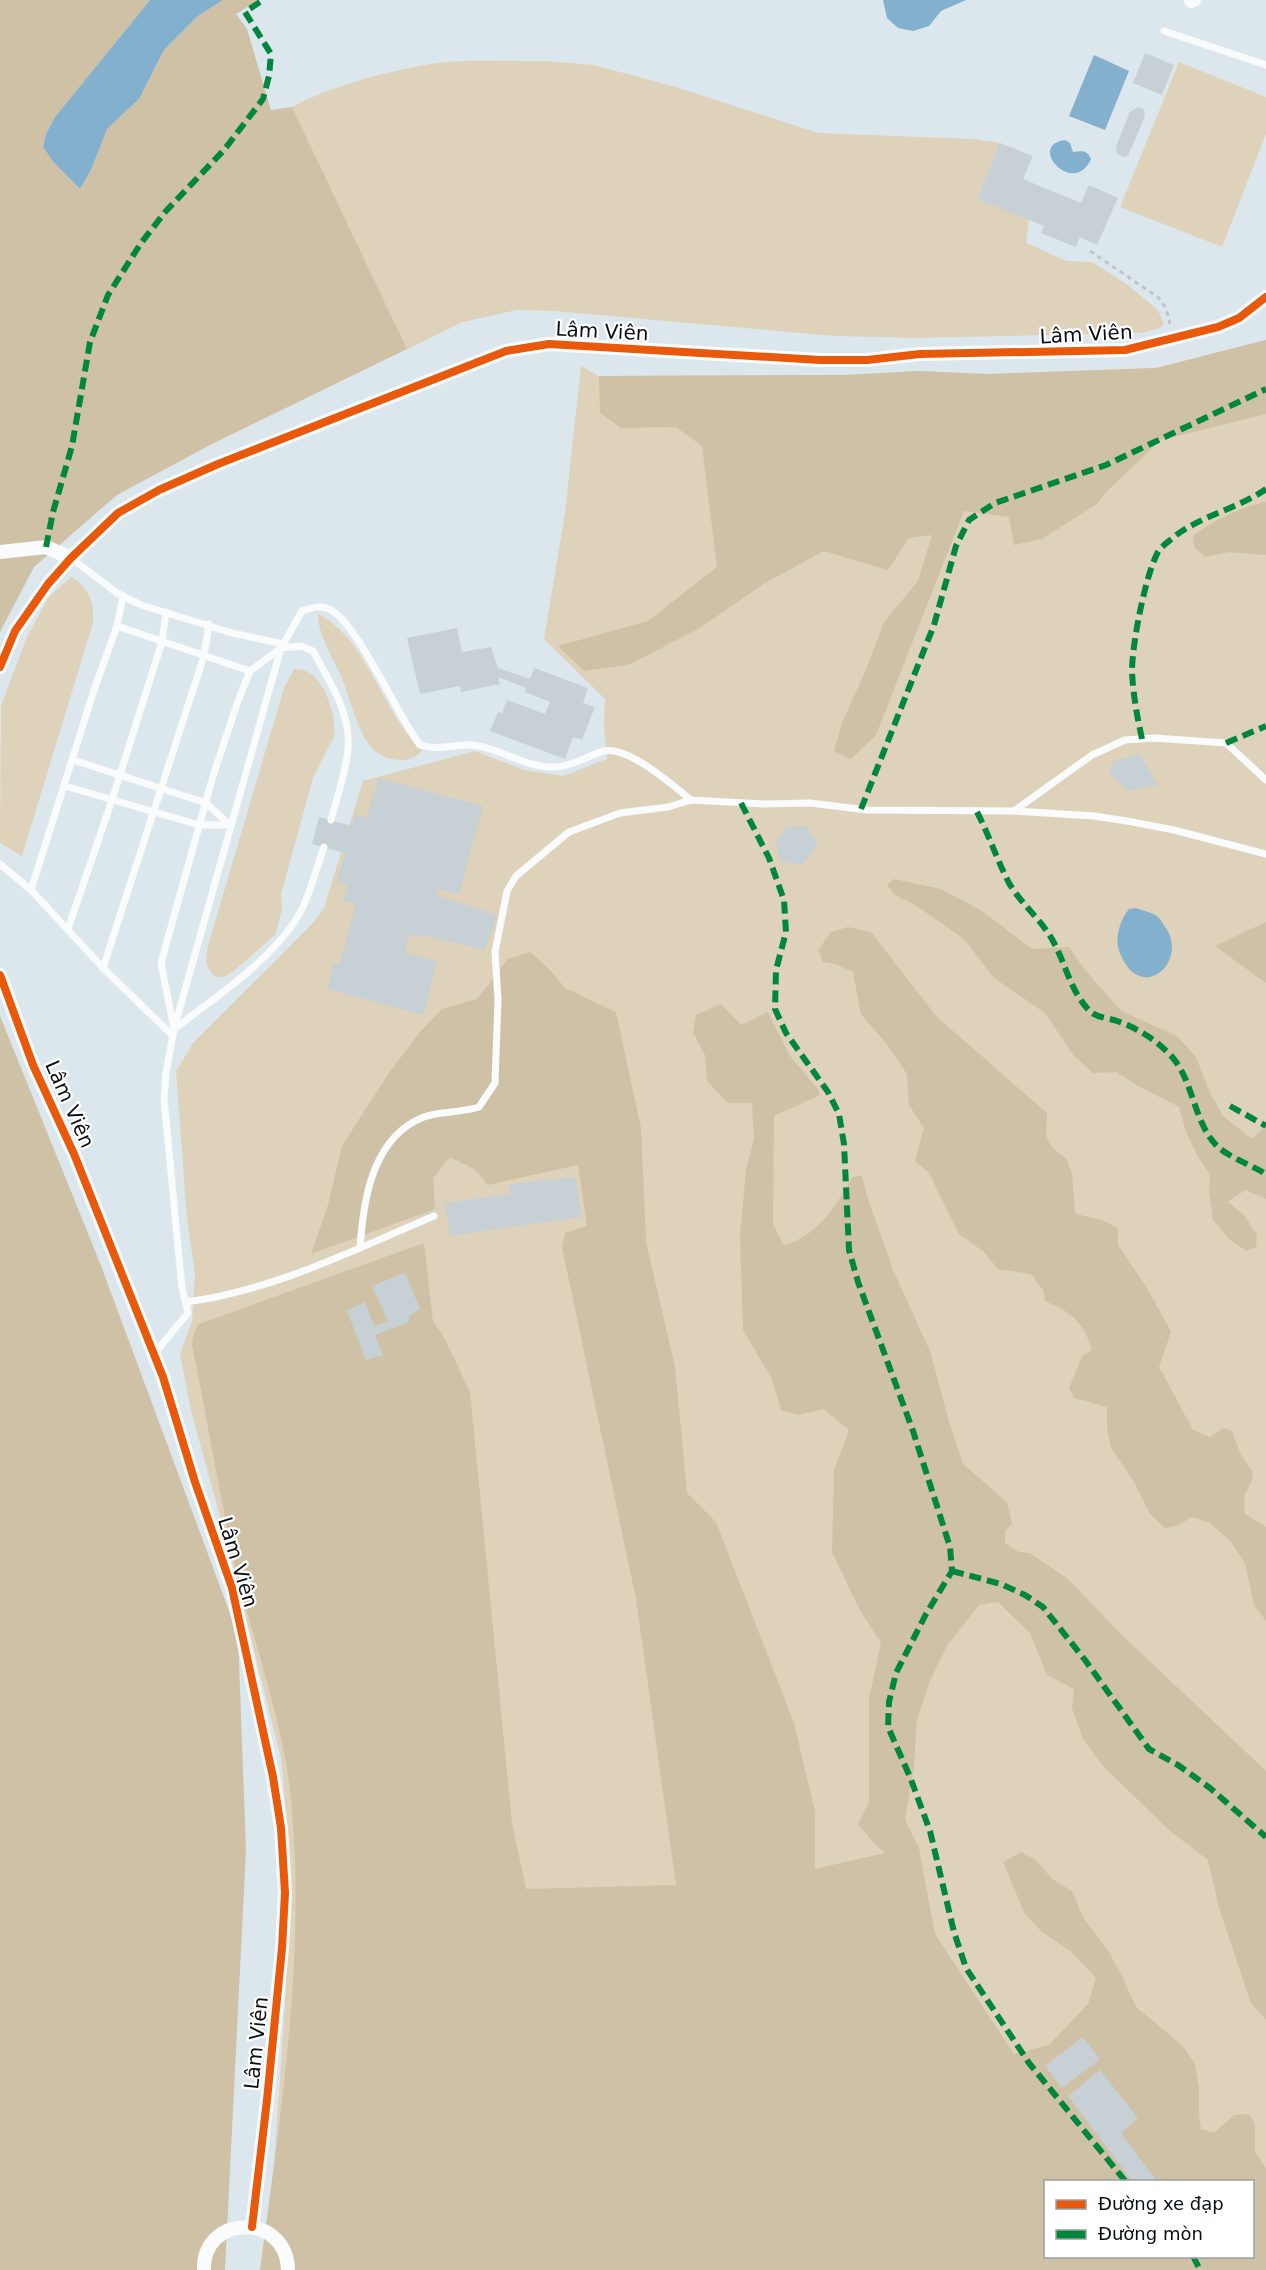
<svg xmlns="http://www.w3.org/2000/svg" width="1266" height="2270" font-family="'DejaVu Sans',sans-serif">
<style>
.green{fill:#ded2ba;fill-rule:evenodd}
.forest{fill:#cfc1a5;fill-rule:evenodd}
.water{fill:#82b0cd}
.building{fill:#c7d0d4}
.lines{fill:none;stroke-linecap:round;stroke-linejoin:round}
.path{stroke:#c0c5c7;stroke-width:3;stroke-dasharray:4.5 4.5;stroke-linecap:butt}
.lane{stroke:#fafbfc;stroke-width:7}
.street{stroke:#fafbfc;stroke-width:14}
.quiet{stroke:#00873e;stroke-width:6;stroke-dasharray:12 6;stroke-linecap:butt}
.cycleway-casing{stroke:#fff;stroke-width:11}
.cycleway{stroke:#e8590c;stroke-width:8}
.labels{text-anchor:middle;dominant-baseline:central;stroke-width:4.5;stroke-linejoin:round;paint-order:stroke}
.street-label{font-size:20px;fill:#080e11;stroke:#fff}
</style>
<rect width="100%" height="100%" fill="#dce7ed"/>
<!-- green -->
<g class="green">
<path d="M544,61L594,65L679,88L818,133L974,139L1000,143L977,199L1029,219L1026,243L1067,261L1092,262L1128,285L1158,310L1164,324L1160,328L1141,333L914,338L835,336L554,311L517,310L463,322L407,349L292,107C330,86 395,69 438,63C471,59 510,62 544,61Z"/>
<path d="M1179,62L1266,97V134L1222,247L1120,207Z"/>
<path d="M1266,340V2270H264L272,2194L285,2004L291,1896L289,1843L281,1759L227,1542L191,1411L180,1354L192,1321L195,1274L187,1219L176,1071L193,1043L313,923L324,908L363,781L475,751L524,770L563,776L607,759L604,724L605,699L544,639L565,513L581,366L599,376L845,375L918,371L987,374L1156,368ZM1046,2182H1252V2256H1046Z"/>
<path d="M71,577C90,588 94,602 93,623L22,856L0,843L1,706L27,637L48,598Z"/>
<path d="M318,614C368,639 382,713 422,750C411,767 380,760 370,746C357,730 349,694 340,674C332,655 318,635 318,614Z"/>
<path d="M294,669L304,670L314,676L325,690L333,715L335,735L313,778L281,894L282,910L275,935L235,970L224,977H216C202,966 206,954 210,939L284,688Z"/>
</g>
<!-- forest -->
<g class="forest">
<path d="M0,0H150L55,117L46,134L43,147L54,163L80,189L91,170L107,129L139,99L164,50L198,16L223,0H259L236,14L247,29L271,110L292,107L407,349L212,444L117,495L34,567L0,632Z"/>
<path d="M1266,340V414L1161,440L1106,492L1097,504L1042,539L1014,545L1009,517L964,511L876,735L851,759L834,751L842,723L867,667L884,622L918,581L932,535L909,538L888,570L824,551L765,583L698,629L628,665L584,671L558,646L648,621L717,567L702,446L676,427L621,428L600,413L599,376L845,375L918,371L987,374L1156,368Z"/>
<path d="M1266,502V555L1229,552L1205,557L1194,547L1193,536C1214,520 1241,507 1266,502Z"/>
<path d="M894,879L941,889L982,911L1032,949L1069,947L1085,970L1121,1011L1177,1036L1196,1057L1210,1093L1223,1116L1252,1139L1262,1129H1266V1199L1245,1190L1228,1202L1244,1215L1257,1235L1256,1247L1246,1251L1229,1239L1213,1220L1209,1193L1210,1175L1198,1157L1186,1132L1179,1107L1136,1085L1117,1072L1093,1073L1074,1056L1045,1013L994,978L964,939L915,905L895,895L887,885Z"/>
<path d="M1266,922V983L1215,946Z"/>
<path d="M848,927L871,932L936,1016L1047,1113L1046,1136L1053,1148L1067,1160L1072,1174L1075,1213C1094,1220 1100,1216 1118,1229V1245L1147,1288L1171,1332L1159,1367L1193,1430L1210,1437L1224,1428L1232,1431L1240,1453L1252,1471L1253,1478L1244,1497L1245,1514L1266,1527V1621L1254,1605L1245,1563L1231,1542L1210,1523L1192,1517L1179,1525L1165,1528L1150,1514L1133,1480L1111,1448L1107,1428V1407L1074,1398L1069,1388L1082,1356L1092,1350C1083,1321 1072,1313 1045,1301L1043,1290L1031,1274L998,1269L984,1252L959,1234L929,1173L915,1161L924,1128L909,1105L907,1074L886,1043L861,1014L853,972L835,964L823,962L818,950L831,932Z"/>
<path d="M530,952L550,970L565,988L616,1012L641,1128L646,1242L675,1367L687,1493L716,1522L794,1723L815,1812V1869L885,1853L872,1841L858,1824L869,1802V1699L881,1643L860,1610L832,1552L834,1470L849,1430L823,1409L798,1415L781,1410L772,1379L743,1330L740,1237L746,1169L754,1139L752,1103H728L707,1081L705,1055L693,1033L696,1015L721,1004L741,1025L768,1012L790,1056L818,1089L820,1095L774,1116L773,1224L784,1246C822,1232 833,1208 853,1177L862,1176L867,1196L893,1270L930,1351L950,1425L963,1464L1007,1502L1012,1523L1005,1532V1543L1019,1552L1030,1553L1068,1579L1123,1636L1266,1771V2020L1251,2003L1219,1908L1208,1860L1169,1830L1103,1766L1083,1739L1072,1708L1074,1689L1047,1675L1030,1633L998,1602L979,1605L947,1646L930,1681L917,1720L914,1766L905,1820L919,1848L935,1934L1014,2054L1049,2045L1088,2004L1096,1978L1070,1951L1041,1931L1025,1914L1003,1862L1021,1852L1036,1860L1052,1879L1072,1891L1084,1919L1107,1949L1120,1972L1136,2007L1182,2045L1195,2064L1199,2089V2115L1201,2129L1214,2133L1234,2115L1248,2114L1255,2124V2152L1266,2168V2270H260C280,2117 305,1965 292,1810C286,1730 257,1654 238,1577C220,1500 208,1422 192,1345L194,1332L199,1324L424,1243L433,1321L445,1339L470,1392L512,1823L526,1889L676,1885L636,1599L562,1247L565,1233L587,1226L578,1165L488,1185L474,1169L450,1157L433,1178L435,1209L311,1254L328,1205L342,1146L388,1074L420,1032L442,1009L477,999L508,959ZM1046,2182H1252V2256H1046Z"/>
<path d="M0,1016L100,1263L238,1635L246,1850L225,2270H0Z"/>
</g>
<!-- water -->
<g class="water">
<path d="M150,0H223L198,16L164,50L139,99L107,129L91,170L80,189L54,163L43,147L46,134L55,117Z"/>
<path d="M883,0H966L941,11L929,26L913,31L898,28L887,18Z"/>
<path d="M1094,55L1129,71L1105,130L1069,116Z"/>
<path d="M1065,140L1070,143L1073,152C1082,151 1087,150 1091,159C1074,198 1026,145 1065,140Z"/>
<path d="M1136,908C1142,911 1153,912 1158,917C1161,919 1163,925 1166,928C1189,964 1139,1004 1120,953C1114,939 1120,920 1129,909Z"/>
</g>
<!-- building -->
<g class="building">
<path d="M1145,53L1174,65L1162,95L1133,83Z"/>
<path d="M1138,107L1144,110L1145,116L1128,156L1123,157L1117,153L1116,146L1130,112Z"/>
<path d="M1000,143L1033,156L1023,179L1081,203L1089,185L1118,198L1097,245L1080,237L1076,247L1041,233L1044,226L977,199Z"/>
<path d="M457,628L462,652L491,647L498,668L530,679L534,668L588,688L583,703L595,707L582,740L573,737L565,759L490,731L498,712L502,713L507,700L545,714L550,702L525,692L526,688L498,677L500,684L461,692L460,686L420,694L407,638Z"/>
<path d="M1140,754L1157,785L1128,791L1109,772L1114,761Z"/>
<path d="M378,778L483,806L459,894L438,889L436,895L497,915L485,950L425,936L410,935L405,953L437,961L423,1015L327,989L334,962L340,964L356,904L343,901L347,884L337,881L345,853L312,844L319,817L352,826L355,814L367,818Z"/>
<path d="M806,826L818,844L802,865L781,862L775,842L786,827Z"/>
<path d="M576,1177L581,1217L450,1236L445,1203L510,1194L509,1184Z"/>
<path d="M405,1273L420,1309L409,1316V1322L375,1335L383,1355L366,1360L347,1311L365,1302L374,1326L388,1322L372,1286Z"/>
<path d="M1083,2037L1100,2059L1062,2088L1045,2066Z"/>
<path d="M1100,2070L1138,2118L1121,2133L1157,2181H1132L1068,2096Z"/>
</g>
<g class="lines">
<!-- path -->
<path class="path" d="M1090,251L1159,298L1166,308L1170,324"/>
<!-- lane -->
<g class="lane">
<path d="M1164,31L1266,65"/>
<path d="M71,558L117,593L141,605L232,633L283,644"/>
<path d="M117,626L250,671"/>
<path d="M73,760L206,803L230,825"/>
<path d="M65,786L199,825H230"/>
<path d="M1014,811L1092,755L1125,740L1154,738L1226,743L1266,780"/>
<path d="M324,847C317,867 311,890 302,909C278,956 215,998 174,1029L161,963L213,776L238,701L250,671L281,648L301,646L313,651C328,679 351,713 348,747C347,770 337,797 331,820"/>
<path d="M0,864L31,890L103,968L173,1036"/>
<path d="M31,890L94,690L117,626L123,596"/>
<path d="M68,929L112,800L162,642L166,612"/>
<path d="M103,968L204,656L209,624"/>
<path d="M360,1248C363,1203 371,1145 415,1121C434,1110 458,1114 479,1107L495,1083L498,1000L495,952L507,891L516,876L569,832L620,813L668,807L691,800L764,804L810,803L867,810L1014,811L1094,816L1127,821L1174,830L1266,854"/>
<path d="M186,1302C272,1291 354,1250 434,1216"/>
<path d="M154,1354L188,1313L182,1288L164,1099L166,1073L174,1029L281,648L302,611C311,608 320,605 329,609C356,620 398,717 420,745C437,751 454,744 471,745C500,747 526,769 556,767C574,766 588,755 604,751C628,746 673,785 691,800"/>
</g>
<!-- street -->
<g class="street">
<path d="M1191,1L1194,0"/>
<path d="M0,552L46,547L71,558"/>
<path d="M0,667L15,631L48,584L71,558L118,513L159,490L218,464L506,351L549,344L820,360H867L920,354L1125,350L1218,327L1239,318L1266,297"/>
<path d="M0,975L33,1065L74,1154L163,1377L195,1482L232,1588L273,1777L281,1828L285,1893L282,1948L267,2100L252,2227"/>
<path d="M204,2270C202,2214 287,2212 288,2270"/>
</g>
<!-- quiet -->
<g class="quiet">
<path d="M46,547L53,512L72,446L90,342L108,295L141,243L166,211L224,150L263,99L269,76L271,54L245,12L263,0"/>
<path d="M1142,739C1137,716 1133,694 1132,671C1132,645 1145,577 1157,554C1159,549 1165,544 1169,541C1197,516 1236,510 1266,489"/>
<path d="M1226,743L1266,726"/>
<path d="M741,803L769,858L784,900L786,932L776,970L775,1009L786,1033L828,1092L839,1114L844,1144L849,1250L858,1282L913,1431L950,1547L952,1571L926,1614L896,1673L889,1702L888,1727L910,1777L930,1831L954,1932L966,1968L1029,2063L1126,2182"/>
<path d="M861,809L934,625L956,546L969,520L995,503L1106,465L1266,389"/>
<path d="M977,812C989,835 997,860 1009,883C1021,904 1041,919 1053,941C1066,964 1071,994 1091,1012C1098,1018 1109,1018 1117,1021C1139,1029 1157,1040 1173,1058C1194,1083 1194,1124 1218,1147C1231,1158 1251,1165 1266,1174"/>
<path d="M1230,1106L1266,1126"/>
<path d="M952,1571L1001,1584L1025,1595L1043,1607L1085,1660L1149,1749L1178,1765L1210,1788L1266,1837"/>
<path d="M1193,2256L1200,2270"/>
</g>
<!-- cycleway casing -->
<g class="cycleway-casing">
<g id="cycleway">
<path d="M0,667L15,631L48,584L71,558L118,513L159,490L218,464L506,351L549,344L820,360H867L920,354L1125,350L1218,327L1239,318L1266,297"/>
<path d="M0,975L33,1065L74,1154L163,1377L195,1482L232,1588L273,1777L281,1828L285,1893L282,1948L267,2100L252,2227"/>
</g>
</g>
<!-- cycleway -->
<use href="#cycleway" class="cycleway"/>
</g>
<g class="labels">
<!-- street labels -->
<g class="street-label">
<text transform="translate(602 331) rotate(3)">Lâm Viên</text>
<text transform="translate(1086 334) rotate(-3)">Lâm Viên</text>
<text transform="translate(70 1104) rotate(66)">Lâm Viên</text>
<text transform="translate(238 1562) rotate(73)">Lâm Viên</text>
<text transform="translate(256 2043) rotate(-84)">Lâm Viên</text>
</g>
</g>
<!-- legend -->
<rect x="1044" y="2180" width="210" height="78" fill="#ffffff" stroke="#9c9fa0" stroke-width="1.5"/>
<rect x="1056" y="2200" width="30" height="9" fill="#e8590c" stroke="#9c9fa0" stroke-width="1.5"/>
<text x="1098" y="2210" font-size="18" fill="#080e11">Đường xe đạp</text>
<rect x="1056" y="2230" width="30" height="9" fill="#00873e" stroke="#9c9fa0" stroke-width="1.5"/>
<text x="1098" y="2240" font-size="18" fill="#080e11">Đường mòn</text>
</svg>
